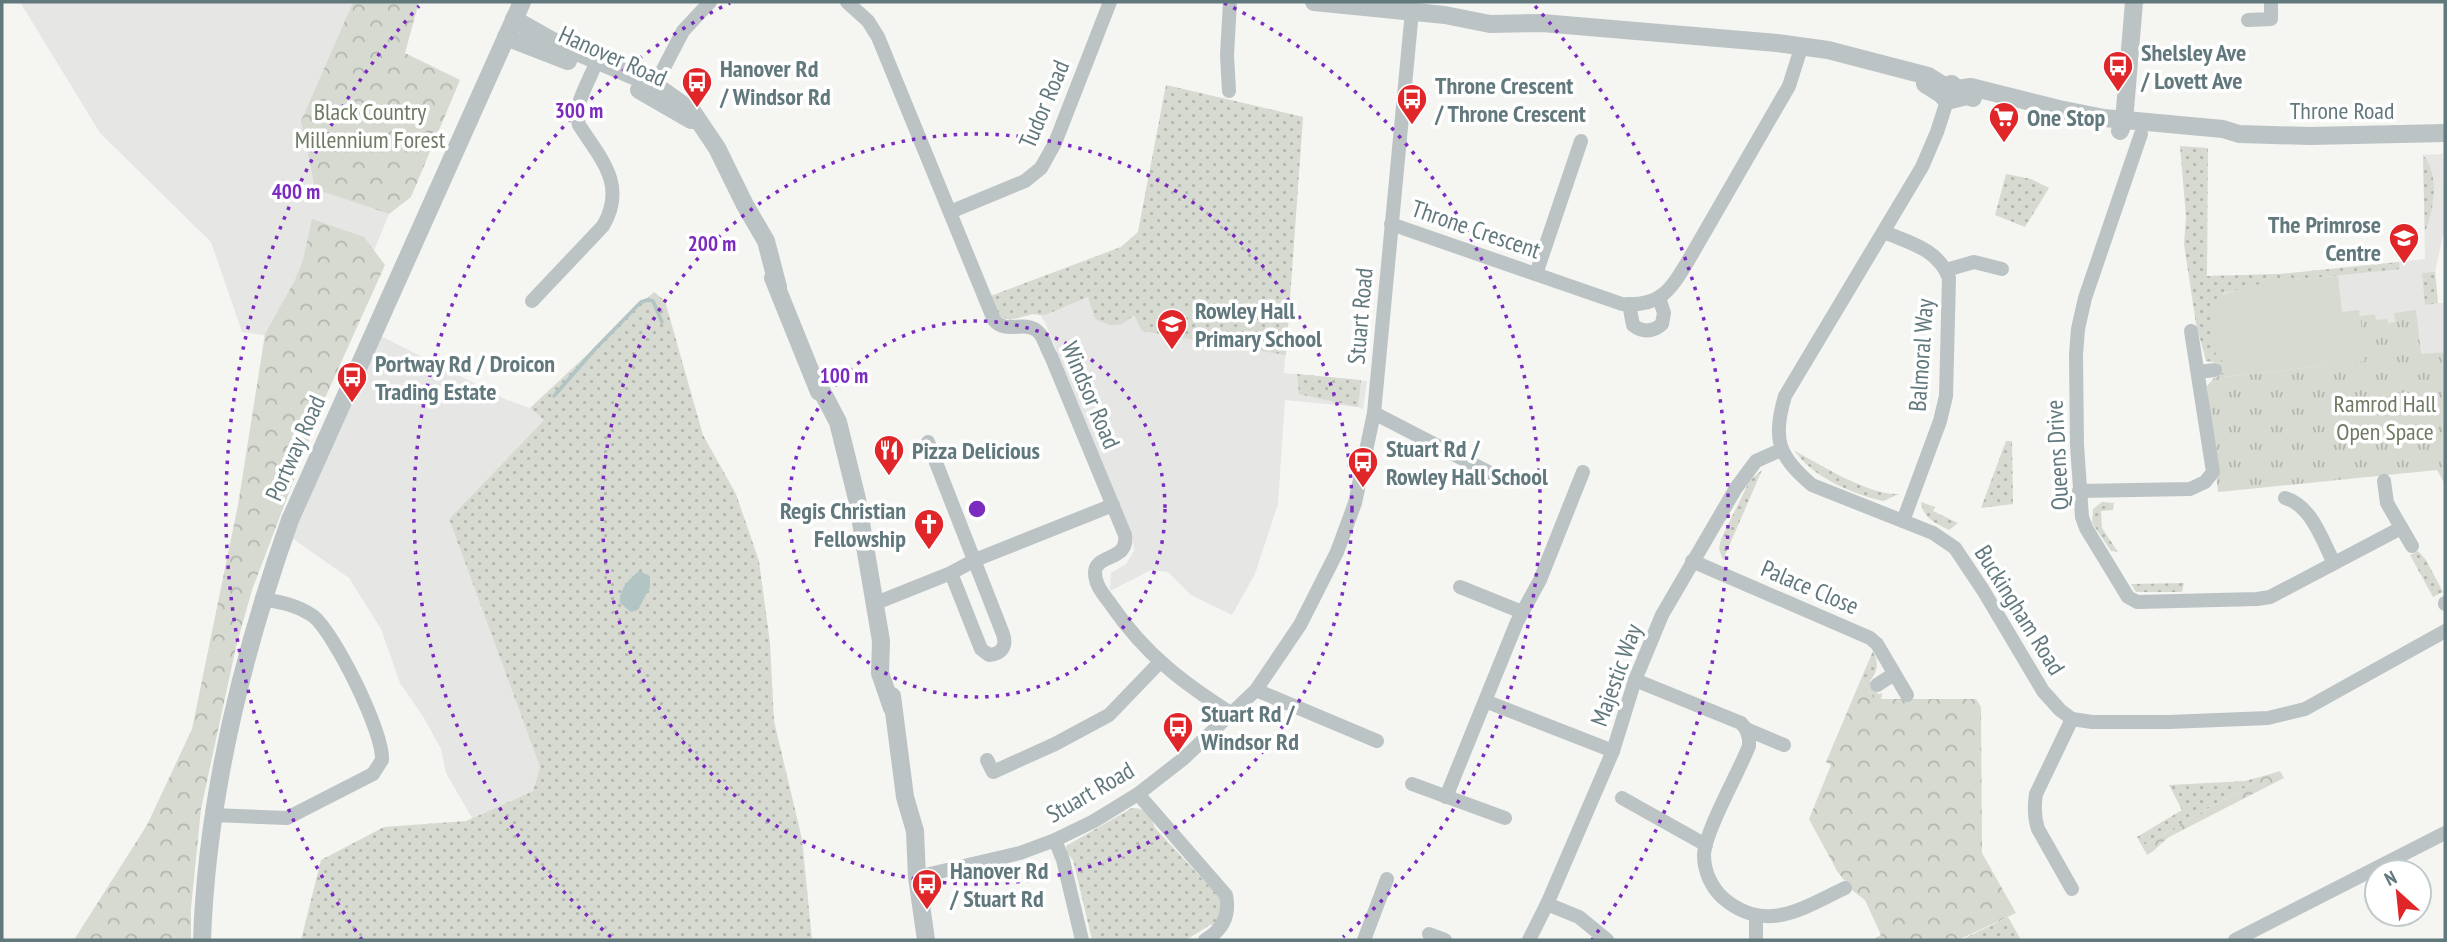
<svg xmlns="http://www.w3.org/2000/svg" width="2447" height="942" font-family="'PT Sans Narrow',sans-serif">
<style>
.built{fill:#e6e6e5}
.grass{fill:url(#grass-dots)}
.forest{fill:url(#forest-crowns)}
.park{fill:url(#park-tufts)}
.garden{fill:#d7dad1}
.water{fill:#b2c4c4}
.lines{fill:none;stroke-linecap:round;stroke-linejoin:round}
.stream{stroke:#b2c4c4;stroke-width:3.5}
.minor{stroke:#bcc3c5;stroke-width:14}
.tertiary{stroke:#bcc3c5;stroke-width:18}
.ring{fill:none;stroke:#7b2cbf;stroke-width:3.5;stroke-dasharray:3.5 7}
.labels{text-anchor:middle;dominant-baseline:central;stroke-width:7;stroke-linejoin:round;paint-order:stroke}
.poi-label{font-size:24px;font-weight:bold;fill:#61787d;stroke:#fff;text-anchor:start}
.street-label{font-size:24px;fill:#61787d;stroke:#fff}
.park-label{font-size:24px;fill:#6e7a63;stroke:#fff}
.centre{fill:#7b2cbf;stroke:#fff;stroke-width:3.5}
.ring-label{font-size:21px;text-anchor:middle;font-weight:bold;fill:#7b2cbf;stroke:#fff;stroke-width:7;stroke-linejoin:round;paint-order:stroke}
</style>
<defs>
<pattern id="grass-dots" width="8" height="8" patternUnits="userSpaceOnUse" patternTransform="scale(1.75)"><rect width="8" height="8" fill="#d7dad1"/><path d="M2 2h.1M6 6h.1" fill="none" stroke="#b2b6af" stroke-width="1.8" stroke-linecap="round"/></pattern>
<pattern id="forest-crowns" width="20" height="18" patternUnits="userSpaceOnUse" patternTransform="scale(1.75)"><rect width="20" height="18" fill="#d7dad1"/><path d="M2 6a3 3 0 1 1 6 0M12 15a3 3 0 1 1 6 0" fill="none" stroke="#b2b6af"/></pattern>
<pattern id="park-tufts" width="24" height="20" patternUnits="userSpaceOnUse" patternTransform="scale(1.75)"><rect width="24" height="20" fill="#d7dad1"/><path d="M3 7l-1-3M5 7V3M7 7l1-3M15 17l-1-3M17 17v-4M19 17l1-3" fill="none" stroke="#b2b6af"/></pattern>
</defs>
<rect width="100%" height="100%" fill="#f5f5f2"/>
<!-- built -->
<g class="built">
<path d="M20,2H353L301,121L315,189L389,214L335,346L242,332L211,242L100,133Z"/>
<path d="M1166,85L1303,117L1284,373L1367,381L1363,409L1358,407L1285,400L1278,504L1255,574L1232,615L1191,595L1168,572L1151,570L1110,591L1111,573L1126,564L1134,551L1132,534L1045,322L1041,316L1035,314L1010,320L991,296L1121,247L1138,232Z"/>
<path d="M2443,154L2445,226L2435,272L2438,303H2445V352L2224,377L2222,358H2216L2207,276L2280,274L2425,259L2423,155Z"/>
<path d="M381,336L507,400L530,408L544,420L449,519L540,767L533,791L472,818L446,773L441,749L424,718L400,683L381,629L349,578L292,538Z"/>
</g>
<!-- grass -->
<g class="grass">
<path d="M1166,85L1303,117L1286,355L1142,331L1134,315C1118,329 1114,327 1095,319L1088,297L1045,315L1031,314L1010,320L999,316L991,296L1121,247L1138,232Z"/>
<path d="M2180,146L2208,148L2207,276L2280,274L2399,262L2400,269L2273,282L2223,293L2216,358L2222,357L2224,374L2219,376L2218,363L2206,361L2196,324L2184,244L2186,217Z"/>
<path d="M2423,155C2440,175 2434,209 2425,232Z"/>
<path d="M2006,174L2031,179L2049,188L2025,227L1995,215Z"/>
<path d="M2435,272L2438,303L2425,305L2422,273Z"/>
<path d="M654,292L665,301L703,435L736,494L759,561L770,643L774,721L802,839L812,940H301L321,860L384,827L466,821L533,791L540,767L449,519L544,420L530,408Z"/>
<path d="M1297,374L1361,380L1358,407L1299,394Z"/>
<path d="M2006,441H2012L2013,504L1981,508Z"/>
<path d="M1795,451C1821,465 1870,496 1899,494L1883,501C1853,494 1812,477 1795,451Z"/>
<path d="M1762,470L1723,560L1719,549L1721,539L1750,480Z"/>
<path d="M1921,502L1935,507L1933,511L1958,523L1949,530C1935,523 1923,518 1921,502Z"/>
<path d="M2102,502L2114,503L2113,510L2101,511L2102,528L2118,552L2111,551L2092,523L2093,509Z"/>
<path d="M2418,551L2426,560L2443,592L2433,597L2410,555Z"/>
<path d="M2184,583L2182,592H2136L2131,584Z"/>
<path d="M1873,651C1879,663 1878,671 1870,681L1878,694L1882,693L1881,700L1874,699L1861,679Z"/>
<path d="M2267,775L2142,846L2137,837L2182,810L2169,785L2245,781Z"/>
<path d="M1132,808C1146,808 1151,815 1155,828L1209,886L1218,890L1223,901L1218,925H1210L1186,940H1092L1073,860L1067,853L1066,846Z"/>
<path d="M2008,917L2021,940L1963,939Z"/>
</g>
<!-- forest -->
<g class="forest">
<path d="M353,2H419L405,53L460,80L411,197L389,214L315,189L301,121Z"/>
<path d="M312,219L364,237L385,265L325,398L252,590L236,647L201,809L191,908V940H74L147,825L192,729L238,505L265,334L295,280L303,260Z"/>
<path d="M1861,679L1874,699H1976L1981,707L1982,853L2016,913L1958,940H1873L1881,935L1865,900L1853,891L1837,871L1809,819L1831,765L1826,762Z"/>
<path d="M2280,771L2284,778L2171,836C2161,842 2157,850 2147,855L2142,846L2267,775Z"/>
</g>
<!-- park -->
<path class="park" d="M2416,310L2421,354L2445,352V484L2437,470L2218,492L2207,386L2214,378L2224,374L2225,377L2364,361L2360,316L2375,314L2376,320L2387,319L2388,323L2395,322L2394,313Z"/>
<!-- garden -->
<path class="garden" d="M2338,276L2342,312L2359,310L2365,361L2224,377L2222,358H2216L2210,302C2243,280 2298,280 2338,276Z"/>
<!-- water -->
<path class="water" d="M639,571L650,576V587L638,610L631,612L620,603C618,591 629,579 639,571Z"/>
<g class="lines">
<!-- stream -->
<path class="stream" d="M554,396L596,348L641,302L647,300L653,301L662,322"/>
<!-- minor -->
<g class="minor">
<path d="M847,2L868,21L878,37L994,320C1007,336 1028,317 1041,335C1045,341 1047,350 1051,356L1125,535C1129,562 1095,553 1095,573C1095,586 1105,596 1112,606C1145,654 1183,683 1232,714"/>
<path d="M2248,20L2271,19V2"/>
<path d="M655,85L683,31L710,2"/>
<path d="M1229,91L1227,55L1230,2"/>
<path d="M1947,101L1937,132L1922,167L1785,396C1772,439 1778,456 1812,485L1933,533L1955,548L1983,590L2043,691L2060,710L2072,719L2092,722H2169L2268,718L2305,709L2445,631"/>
<path d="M2141,134L2085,298L2078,329L2076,355L2077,445L2082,517L2086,528L2128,597L2137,602L2257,599L2270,597L2401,528"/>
<path d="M950,212L1025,181L1041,168L1055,143L1110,2"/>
<path d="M1391,224L1622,304C1660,307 1670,291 1688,261L1789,86L1801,48"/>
<path d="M1884,232C1910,243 1938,249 1949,278L1946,396L1940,421L1903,521"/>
<path d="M1946,270L1974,262L2002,269"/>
<path d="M1536,274L1581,141"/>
<path d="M532,301L603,226C627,185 601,159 579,125C573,107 586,87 593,70"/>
<path d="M1629,304L1633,325C1643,333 1653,332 1662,324L1664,313L1659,298"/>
<path d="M2198,372L2215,370"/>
<path d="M1374,413L1494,475"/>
<path d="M928,442L1003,634C1007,646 1002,654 989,655L981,649L951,573"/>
<path d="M2384,481L2387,503L2412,546"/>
<path d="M2079,491L2190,489L2205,482L2213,472L2191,331"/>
<path d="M2285,498C2312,506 2322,540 2334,563"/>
<path d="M1692,561L1870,638L1877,644L1907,695"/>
<path d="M1460,587L1522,612"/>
<path d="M876,603L951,573L975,560L1113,505"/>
<path d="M2445,603V604"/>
<path d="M1635,680L1741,723L1746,729L1749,738V746C1739,772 1705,831 1704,855C1704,871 1711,887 1723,898C1765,934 1802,909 1845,888"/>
<path d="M1877,685L1894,674"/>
<path d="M1256,690L1377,741"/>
<path d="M1485,701L1613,751"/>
<path d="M2072,719L2036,794C2034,807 2034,817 2038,829L2072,889"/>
<path d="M1746,729L1784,745"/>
<path d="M987,760L993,772L1055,744L1109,715L1159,663"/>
<path d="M1412,784L1505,818"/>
<path d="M1138,794L1226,895C1230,915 1223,930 1205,940"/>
<path d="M1446,797L1517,622L1540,580L1583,472"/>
<path d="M1622,798L1706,845"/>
<path d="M213,815L287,818L373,774L382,760C384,733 334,632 313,616C297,605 281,602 262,599"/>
<path d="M1055,840L1063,860L1082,940"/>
<path d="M917,877L1020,853L1055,840L1094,821L1138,794L1183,759L1256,690L1300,625L1337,552L1355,503L1374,413L1412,11"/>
<path d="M1547,904L1579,917L1607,940"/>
<path d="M1756,916V940"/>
<path d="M1429,934L1445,940"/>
<path d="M1364,940L1387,879"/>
<path d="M1529,940L1547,904L1613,751L1635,680L1662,615L1736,488L1756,461L1781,450"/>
<path d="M2235,940L2445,833"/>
</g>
<!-- tertiary -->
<g class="tertiary">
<path d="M1314,2L1445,15L1490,24L1542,23L1777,43L1828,50L1928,76L1944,86L1952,84L1957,89L1971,87L2059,109L2104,118L2223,129L2239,134L2310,136L2445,133"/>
<path d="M514,19L560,45L655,85L692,111L717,148L745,205L766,241L778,287"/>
<path d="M506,37L568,61"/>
<path d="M1925,84L1941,94L1947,101L1967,96L1973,98"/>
<path d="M639,90L691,120"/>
<path d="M2120,131L2124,121L2134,2"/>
<path d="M773,278L819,392"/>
<path d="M816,380L838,422L857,499L881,641L880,673L892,708"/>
<path d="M892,696L905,797L915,831L917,877L926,940"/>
<path d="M202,940C207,796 242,655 290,520L522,2"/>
</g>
</g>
<!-- distance rings -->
<g class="ring">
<circle cx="977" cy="509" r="188"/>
<circle cx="977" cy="509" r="375"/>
<path d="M611 937A563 563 0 0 1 730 3M1224 3A563 563 0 0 1 1343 937"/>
<path d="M362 940A751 751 0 0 1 419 6M1535 6A751 751 0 0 1 1592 940"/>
</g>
<!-- icons -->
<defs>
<g id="bus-pin" transform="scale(1.575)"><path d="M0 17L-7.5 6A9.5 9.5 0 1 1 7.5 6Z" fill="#e1262a" stroke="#fff"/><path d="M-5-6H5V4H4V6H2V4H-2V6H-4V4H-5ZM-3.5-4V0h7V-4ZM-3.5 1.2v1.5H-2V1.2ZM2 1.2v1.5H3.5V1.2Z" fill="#fff"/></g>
<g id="supermarket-pin" transform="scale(1.575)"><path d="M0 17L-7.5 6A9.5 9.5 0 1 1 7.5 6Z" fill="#e1262a" stroke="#fff"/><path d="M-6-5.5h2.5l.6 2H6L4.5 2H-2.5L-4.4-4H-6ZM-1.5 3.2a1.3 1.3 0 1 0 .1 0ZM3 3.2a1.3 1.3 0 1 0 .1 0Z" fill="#fff"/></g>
<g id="school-pin" transform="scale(1.575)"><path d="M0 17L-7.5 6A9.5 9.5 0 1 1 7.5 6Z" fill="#e1262a" stroke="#fff"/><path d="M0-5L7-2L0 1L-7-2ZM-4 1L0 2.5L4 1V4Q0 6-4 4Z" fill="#fff"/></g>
<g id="restaurant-pin" transform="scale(1.575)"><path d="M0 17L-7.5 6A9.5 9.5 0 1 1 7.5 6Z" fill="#e1262a" stroke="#fff"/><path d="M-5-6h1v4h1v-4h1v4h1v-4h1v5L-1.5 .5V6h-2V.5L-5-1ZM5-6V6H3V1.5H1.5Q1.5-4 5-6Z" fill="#fff"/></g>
<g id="church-pin" transform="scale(1.575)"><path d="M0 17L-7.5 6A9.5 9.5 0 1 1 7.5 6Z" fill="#e1262a" stroke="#fff"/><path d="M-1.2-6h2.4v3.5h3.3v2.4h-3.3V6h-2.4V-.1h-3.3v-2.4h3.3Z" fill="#fff"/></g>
</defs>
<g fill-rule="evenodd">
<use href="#bus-pin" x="2118" y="66"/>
<use href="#bus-pin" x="697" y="82"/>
<use href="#bus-pin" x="1412" y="99"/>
<use href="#supermarket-pin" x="2004" y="117"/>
<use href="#school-pin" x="2404" y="238"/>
<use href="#school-pin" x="1172" y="324"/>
<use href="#bus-pin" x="352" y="377"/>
<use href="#restaurant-pin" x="889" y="450"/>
<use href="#bus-pin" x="1363" y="462"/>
<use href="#church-pin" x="929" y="524"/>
<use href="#bus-pin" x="1178" y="727"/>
<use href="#bus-pin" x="927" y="884"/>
</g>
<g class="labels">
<!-- poi labels -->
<g class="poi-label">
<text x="2141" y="52">Shelsley Ave<tspan x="2141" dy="28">/ Lovett Ave</tspan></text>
<text x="720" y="68">Hanover Rd<tspan x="720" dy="28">/ Windsor Rd</tspan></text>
<text x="1435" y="85">Throne Crescent<tspan x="1435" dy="28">/ Throne Crescent</tspan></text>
<text x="2027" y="117">One Stop</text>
<text x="2381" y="224" text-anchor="end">The Primrose<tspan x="2381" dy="28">Centre</tspan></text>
<text x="1195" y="310">Rowley Hall<tspan x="1195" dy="28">Primary School</tspan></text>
<text x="375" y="363">Portway Rd / Droicon<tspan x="375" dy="28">Trading Estate</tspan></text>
<text x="1386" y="448">Stuart Rd /<tspan x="1386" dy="28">Rowley Hall School</tspan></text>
<text x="912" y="450">Pizza Delicious</text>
<text x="906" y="510" text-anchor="end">Regis Christian<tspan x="906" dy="28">Fellowship</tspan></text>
<text x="1201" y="713">Stuart Rd /<tspan x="1201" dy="28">Windsor Rd</tspan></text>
<text x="950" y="870">Hanover Rd<tspan x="950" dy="28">/ Stuart Rd</tspan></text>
</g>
<!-- street labels -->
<g class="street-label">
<text transform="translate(613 56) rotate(24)">Hanover Road</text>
<text transform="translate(1044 104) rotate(-67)">Tudor Road</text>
<text x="2342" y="110">Throne Road</text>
<text transform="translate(1476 229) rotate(19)">Throne Crescent</text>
<text transform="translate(1360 316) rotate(-85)">Stuart Road</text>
<text transform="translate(1921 355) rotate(-86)">Balmoral Way</text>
<text transform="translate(1091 395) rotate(67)">Windsor Road</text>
<text transform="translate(295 448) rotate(-66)">Portway Road</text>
<text transform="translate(2057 455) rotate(-93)">Queens Drive</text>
<text transform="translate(1810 587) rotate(23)">Palace Close</text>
<text transform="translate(2020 610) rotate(58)">Buckingham Road</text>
<text transform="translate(1616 675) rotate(-70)">Majestic Way</text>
<text transform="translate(1090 792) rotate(-30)">Stuart Road</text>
</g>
<!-- park labels -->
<g class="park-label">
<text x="370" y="111">Black Country<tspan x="370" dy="28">Millennium Forest</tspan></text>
<text x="2385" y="403">Ramrod Hall<tspan x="2385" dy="28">Open Space</tspan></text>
</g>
</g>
<circle cx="977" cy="509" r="10" class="centre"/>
<g class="ring-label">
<text x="579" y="118">300 m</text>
<text x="296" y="199">400 m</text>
<text x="712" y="251">200 m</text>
<text x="844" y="383">100 m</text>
</g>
<!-- border -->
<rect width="2447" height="942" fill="none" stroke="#61787d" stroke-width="7"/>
<!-- north arrow -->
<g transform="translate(2398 893) rotate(333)"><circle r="33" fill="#ffffff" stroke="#c0c9cb" stroke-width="2"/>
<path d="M0-5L12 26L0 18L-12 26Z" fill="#e1262a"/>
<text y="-10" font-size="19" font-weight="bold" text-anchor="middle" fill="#61787d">N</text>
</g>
</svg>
